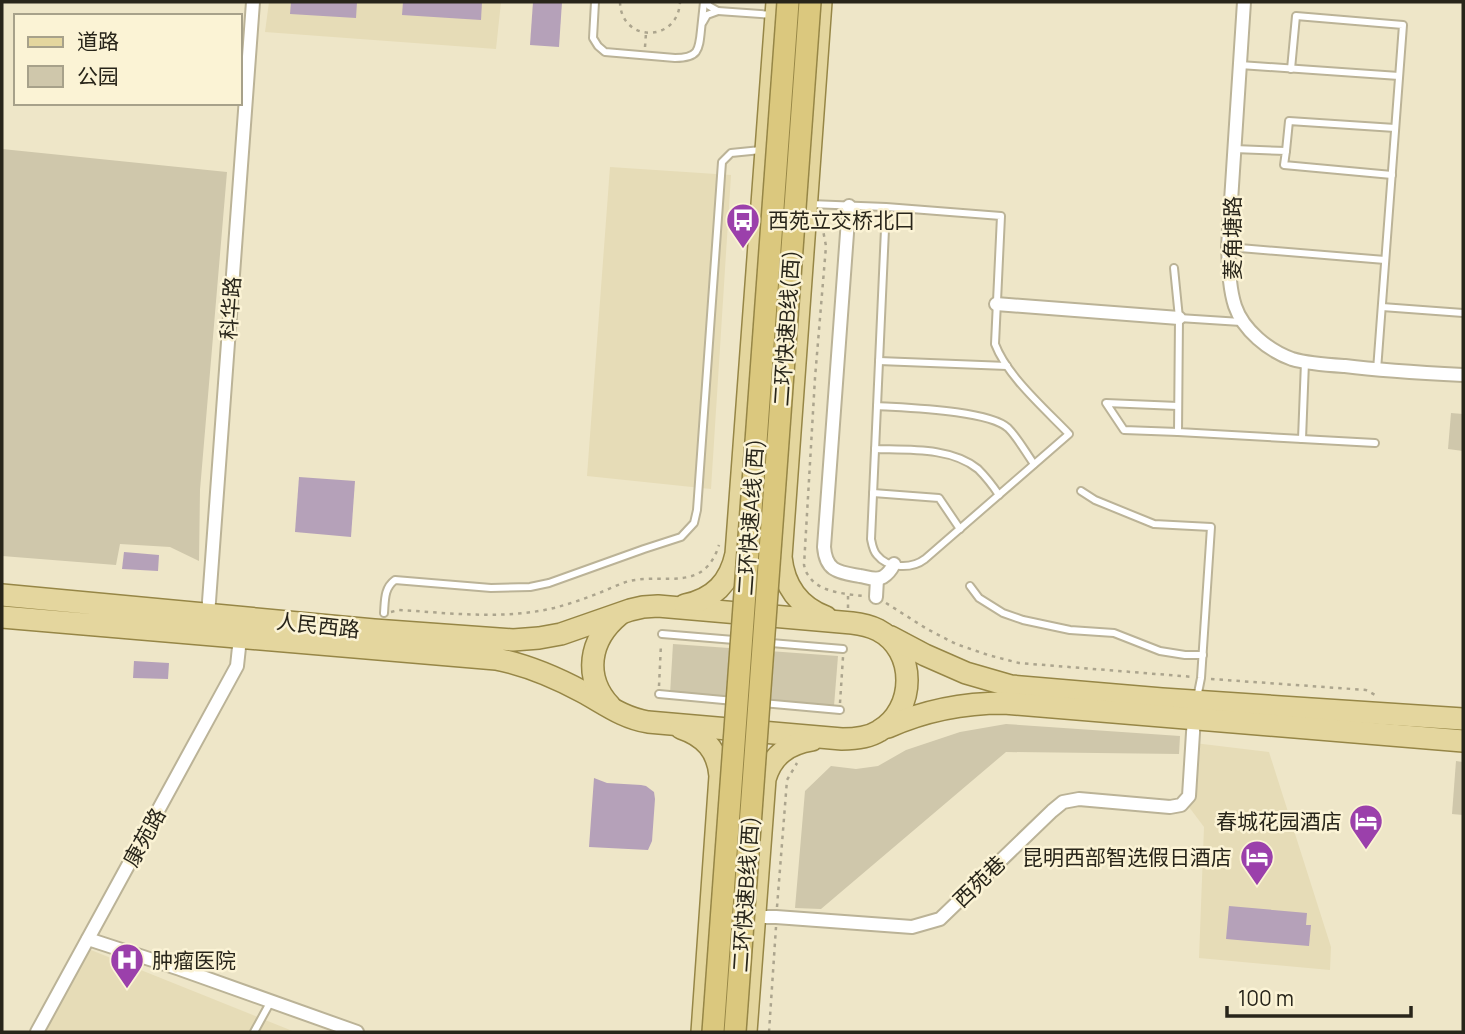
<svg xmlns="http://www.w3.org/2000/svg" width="1465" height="1034" font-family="Manrope,'Noto Sans SC',sans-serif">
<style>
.built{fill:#e6dcb7}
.green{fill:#cfc7ab}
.building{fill:#b5a1b9}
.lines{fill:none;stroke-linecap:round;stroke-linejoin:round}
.service-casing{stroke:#bbb397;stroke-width:10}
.minor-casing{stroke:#bbb397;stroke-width:16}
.primary-casing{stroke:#968646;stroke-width:24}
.path{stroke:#aca58e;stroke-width:2.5;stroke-dasharray:3.5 5;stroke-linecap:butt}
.service{stroke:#fff;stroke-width:6}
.minor{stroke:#fff;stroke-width:12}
.primary{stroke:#e4d69e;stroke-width:21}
.trunk-bridge-casing{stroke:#968646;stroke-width:24;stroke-linecap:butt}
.trunk-bridge{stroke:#dbc87e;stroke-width:21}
.labels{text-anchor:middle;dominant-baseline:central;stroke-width:5;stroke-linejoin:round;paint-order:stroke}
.poi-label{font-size:21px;fill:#28251a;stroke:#fbf3d5;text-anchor:start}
.street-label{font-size:21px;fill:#28251a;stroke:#fbf3d5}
</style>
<rect width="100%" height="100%" fill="#eee6c8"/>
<!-- built -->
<g class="built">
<path d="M269,2H501L496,49L265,32Z"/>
<path d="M610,167L731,175L711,489L587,476Z"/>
<path d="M1186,742L1269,752L1331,947L1330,970L1199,958L1204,827L1183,799Z"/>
<path d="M86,948L295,1032H42Z"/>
</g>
<!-- green -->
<g class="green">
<path d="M2,149L227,172L200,490L199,561L170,547L120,544L116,565L2,556Z"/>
<path d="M1451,413L1463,414V451L1448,449Z"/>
<path d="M673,644L838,656L834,706L670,694Z"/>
<path d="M1006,724L1180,736L1179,754L1006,752L821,909L795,908L805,791L831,766L856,769L878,766L906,750L960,732Z"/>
<path d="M1456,761L1463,762V815L1452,814Z"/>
</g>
<!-- building -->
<g class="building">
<path d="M291,2H357L356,18L290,14Z"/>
<path d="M403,2H482L481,20L402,15Z"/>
<path d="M533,2H562L559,47L530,45Z"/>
<path d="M299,477L355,481L351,537L295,532Z"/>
<path d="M124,552L159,555L158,571L122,569Z"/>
<path d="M134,661L169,663L168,679L133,678Z"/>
<path d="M594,778L607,783L641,785L646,786L654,792L655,799L652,841L648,850L589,847Z"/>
<path d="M1229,906L1307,913L1306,925H1311L1309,946L1226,939Z"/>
</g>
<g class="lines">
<!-- service casing -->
<g class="service-casing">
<g id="service">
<path d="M595,2L593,38L598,46L605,52L675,58C698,58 699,51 701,30C702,21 703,11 704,2"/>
<path d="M718,11L774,15"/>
<path d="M703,22L707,15L718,11L709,6L707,2"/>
<path d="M1240,65L1399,76"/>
<path d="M1291,69L1296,16L1403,25L1377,370"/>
<path d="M1234,149L1286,151L1284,165L1392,175"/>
<path d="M1286,151L1289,121L1395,128"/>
<path d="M810,204L886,207L1001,216L995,344C1007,376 1045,409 1069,434L925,559C912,569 888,569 877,555C873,551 872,544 871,539L886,207"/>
<path d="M1228,247L1385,260"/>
<path d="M1174,268L1179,318"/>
<path d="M1382,307L1463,313"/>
<path d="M1241,322L1179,318L1178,432L1375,443"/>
<path d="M879,361L1007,366"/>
<path d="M877,406C906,408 988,410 1008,428C1018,438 1026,453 1034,464"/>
<path d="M1178,432L1124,430L1106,403L1178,406"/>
<path d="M1302,439L1305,362"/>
<path d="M875,449C908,450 951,447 978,469C986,477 993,486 999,495"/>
<path d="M1081,491L1095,500L1154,524L1211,527L1201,678L1197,698"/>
<path d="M873,493L939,498L960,529"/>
<path d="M970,586L979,598L1003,613L1023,620L1070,630L1114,633L1160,651L1185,655H1203"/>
<path d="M384,613C385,600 384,588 395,580L491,588L530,587L549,583L644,549L681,537L694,523L697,510L722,162L731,153L761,150"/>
<path d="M662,634L843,649"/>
<path d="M659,694L734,701"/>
<path d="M762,703L840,710"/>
<path d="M254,1032L271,1001"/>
</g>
</g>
<!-- minor casing -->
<g class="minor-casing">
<g id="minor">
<path d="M1244,2L1228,247C1229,267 1229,287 1235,306C1243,330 1269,351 1292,359C1309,364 1328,365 1345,366C1385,371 1424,373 1463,375"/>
<path d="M849,206L824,547C826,572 839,572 860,576C867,577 876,581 883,577C888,574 891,570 894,564"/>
<path d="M996,304L1179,318"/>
<path d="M876,597L877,579"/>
<path d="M208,615L253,2"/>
<path d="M754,917H776L912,927L940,919L1052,811L1063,802L1079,799L1170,807L1181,805L1189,796L1194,717"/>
<path d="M88,939L180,969L357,1032"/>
<path d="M37,1032L237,666L240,638"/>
</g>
</g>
<!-- primary casing -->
<g class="primary-casing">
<g id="primary">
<path d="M821,2L781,557C784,586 799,607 826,617"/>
<path d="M2,595L374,630L513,640L539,638L561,634L630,610L643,607L658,606L852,623C861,624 870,626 878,630C917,650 916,710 879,731C868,738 855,739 842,739L648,722C623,718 605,704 583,692C555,677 527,665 496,659L2,617"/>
<path d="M685,605C714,599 730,582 736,554L777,2"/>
<path d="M891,637L925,655L966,673L1011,686L1162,699L1463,719"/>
<path d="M610,706C583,677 589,640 619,615"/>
<path d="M888,727C926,710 963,703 1004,703L1463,741"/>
<path d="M681,728C705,736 718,751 720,776L702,1032"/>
<path d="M746,1032L765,779C772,755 788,744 812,740"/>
</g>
</g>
<!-- path -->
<g class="path">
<path d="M620,2C621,43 678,43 680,2"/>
<path d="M645,47L646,33"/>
<path d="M822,225L826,246L815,378L804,565C805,569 806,573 809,576C818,592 846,594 863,596"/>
<path d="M886,603L927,629L956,644L988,655L1019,663L1194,677"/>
<path d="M848,608V594"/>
<path d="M391,612L399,610C450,613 503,620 554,608C569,604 584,599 599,593C609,589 619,584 629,581C666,573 704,593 719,545"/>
<path d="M1211,679L1366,690L1377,696"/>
<path d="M659,686L661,644"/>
<path d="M840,703L843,657"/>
<path d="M777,907L787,780L797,763"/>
<path d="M769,1032L776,927"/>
</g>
<!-- service -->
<use href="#service" class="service"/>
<!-- minor -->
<use href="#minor" class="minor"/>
<!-- primary -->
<use href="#primary" class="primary"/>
<!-- trunk-bridge casing -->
<g class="trunk-bridge-casing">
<g id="trunk-bridge">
<path d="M713,1032L788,2"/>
<path d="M735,1032L810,2"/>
</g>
</g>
<!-- trunk-bridge -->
<use href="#trunk-bridge" class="trunk-bridge"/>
</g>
<!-- icons -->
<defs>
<g id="bus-pin" transform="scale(1.75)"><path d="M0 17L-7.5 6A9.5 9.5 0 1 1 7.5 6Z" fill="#9b40ab" stroke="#fbf3d5"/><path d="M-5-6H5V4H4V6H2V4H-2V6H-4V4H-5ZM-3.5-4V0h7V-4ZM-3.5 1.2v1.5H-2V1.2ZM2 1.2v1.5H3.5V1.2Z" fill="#fff"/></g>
<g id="hotel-pin" transform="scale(1.75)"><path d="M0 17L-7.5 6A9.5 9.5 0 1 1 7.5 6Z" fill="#9b40ab" stroke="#fbf3d5"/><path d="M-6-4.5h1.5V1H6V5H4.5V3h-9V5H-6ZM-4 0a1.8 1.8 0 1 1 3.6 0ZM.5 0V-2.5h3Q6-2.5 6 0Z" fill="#fff"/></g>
<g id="hospital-pin" transform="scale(1.75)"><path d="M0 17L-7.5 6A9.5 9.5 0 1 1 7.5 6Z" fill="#9b40ab" stroke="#fbf3d5"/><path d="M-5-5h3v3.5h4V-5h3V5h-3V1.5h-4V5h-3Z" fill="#fff"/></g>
</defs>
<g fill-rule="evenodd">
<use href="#bus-pin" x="743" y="220"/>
<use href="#hotel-pin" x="1366" y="821"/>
<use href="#hotel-pin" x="1257" y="857"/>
<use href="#hospital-pin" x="127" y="960"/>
</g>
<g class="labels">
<!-- poi labels -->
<g class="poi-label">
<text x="768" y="220">西苑立交桥北口</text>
<text x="1342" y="821" text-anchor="end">春城花园酒店</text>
<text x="1232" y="857" text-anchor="end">昆明西部智选假日酒店</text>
<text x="152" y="960">肿瘤医院</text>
</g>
<!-- street labels -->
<g class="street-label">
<text transform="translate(1232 238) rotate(-90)">菱角塘路</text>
<text transform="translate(230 308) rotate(-86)">科华路</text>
<text transform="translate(786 328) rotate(-86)">二环快速B线(西)</text>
<text transform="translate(750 517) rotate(-86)">二环快速A线(西)</text>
<text transform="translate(318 625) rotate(6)">人民西路</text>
<text transform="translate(144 837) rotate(-61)">康苑路</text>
<text transform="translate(979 881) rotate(-44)">西苑巷</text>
<text transform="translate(745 894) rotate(-86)">二环快速B线(西)</text>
</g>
</g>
<!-- border -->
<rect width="1465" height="1034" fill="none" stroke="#28251a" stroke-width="7"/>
<!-- legend -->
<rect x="14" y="14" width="228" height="91" fill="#fbf3d5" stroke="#a7a18a" stroke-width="2"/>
<rect x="28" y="37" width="35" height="10" fill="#e4d69e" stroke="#a7a18a" stroke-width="2"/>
<text x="77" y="49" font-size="21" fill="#28251a">道路</text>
<rect x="28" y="66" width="35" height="21" fill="#cfc7ab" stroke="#a7a18a" stroke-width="2"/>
<text x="77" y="84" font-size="21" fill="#28251a">公园</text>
<!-- scale -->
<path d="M1227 1006v10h184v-10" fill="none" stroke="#28251a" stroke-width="3.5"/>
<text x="1238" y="1006" font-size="21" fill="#28251a" stroke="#fbf3d5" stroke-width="5" paint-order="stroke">100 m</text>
</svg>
